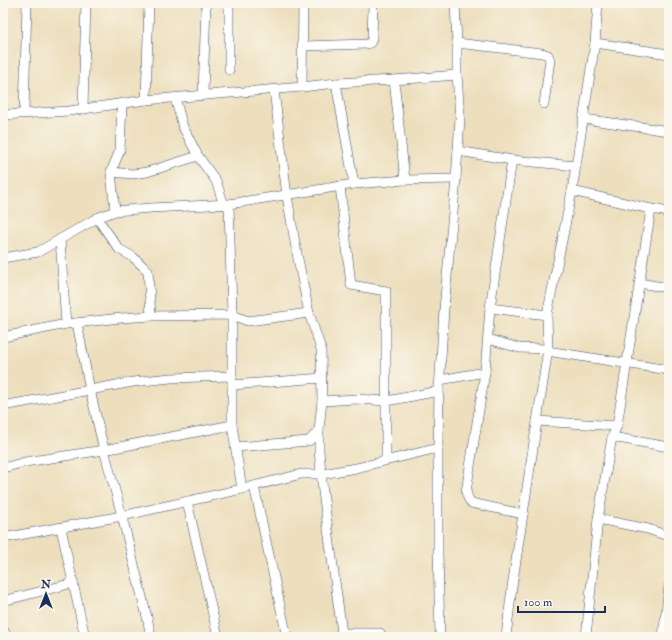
<svg xmlns="http://www.w3.org/2000/svg" width="672" height="640" font-family="'IM FELL Double Pica',serif">
<style>
.lines{fill:none;stroke-linecap:round;stroke-linejoin:round}
.minor-casing{stroke:#3a496c;stroke-width:10}
.minor{stroke:#fff;stroke-width:9}
</style>
<rect width="100%" height="100%" fill="#fbf7ec"/>
<filter id="ink" filterUnits="userSpaceOnUse"><feTurbulence type="fractalNoise" baseFrequency=".025" numOctaves="2"/><feDisplacementMap in="SourceGraphic" scale="8" xChannelSelector="R" yChannelSelector="G"/><feConvolveMatrix kernelMatrix="1 2 1 2 8 2 1 2 1" color-interpolation-filters="sRGB"/></filter>
<filter id="wash" filterUnits="userSpaceOnUse"><feTurbulence type="fractalNoise" baseFrequency=".012" numOctaves="4" result="noise"/><feDisplacementMap in="SourceGraphic" scale="16" xChannelSelector="R" yChannelSelector="G"/><feGaussianBlur stdDeviation="0.9" result="paint"/><feColorMatrix in="noise" values="0 0 0 0 0 0 0 0 0 0 0 0 0 0 0 0 0 1.4 0 .05"/><feComposite in="paint" operator="in"/></filter>
<g filter="url(#wash)">
<rect width="100%" height="100%" fill="#eddfbd"/>
</g>
<g filter="url(#ink)">
<g class="lines">
<!-- minor casing -->
<g class="minor-casing">
<g id="minor">
<path d="M457,43L542,53L548,55L550,60L544,104"/>
<path d="M595,43L669,54"/>
<path d="M303,46L367,44L370,43L372,39L373,3"/>
<path d="M229,70V3"/>
<path d="M394,80L405,180"/>
<path d="M336,83L354,184"/>
<path d="M302,87L336,83L394,80L457,75"/>
<path d="M274,90L287,196L297,254L309,313L321,349L322,401L319,430V451L323,492L342,633L340,637"/>
<path d="M203,95L206,3"/>
<path d="M175,98L183,127L198,156L216,181L224,205"/>
<path d="M146,100L149,3"/>
<path d="M83,109L86,3"/>
<path d="M24,113L27,3"/>
<path d="M3,115L69,111L146,100L302,87L303,3"/>
<path d="M584,119L669,131"/>
<path d="M458,151L512,160L576,166"/>
<path d="M512,160L490,308L485,372L466,492L468,498L471,503L523,514"/>
<path d="M111,172L133,174L147,172L198,156"/>
<path d="M340,186L351,285L386,291V460"/>
<path d="M572,191L651,209L669,212"/>
<path d="M229,204L232,315V425L242,489"/>
<path d="M115,211L111,172L120,150L122,103"/>
<path d="M97,218L119,249L133,257L148,271L151,316"/>
<path d="M60,239L66,324"/>
<path d="M3,258L38,252L97,218L115,211L151,208L229,204L354,184L405,180L456,179"/>
<path d="M639,283L669,288"/>
<path d="M490,308L547,315"/>
<path d="M77,323L90,390L104,450L122,516L147,617L151,637"/>
<path d="M3,337L66,324L121,318L151,316L232,315L248,321L309,313"/>
<path d="M488,339L519,348L548,349"/>
<path d="M547,351L669,370"/>
<path d="M440,380L485,372"/>
<path d="M232,385L322,378"/>
<path d="M322,401L356,399L387,401L439,391"/>
<path d="M3,406L133,382L171,378L232,376"/>
<path d="M537,421L617,426"/>
<path d="M612,437L669,447"/>
<path d="M235,447L309,441L319,430"/>
<path d="M3,468L25,462L104,450L232,425"/>
<path d="M254,486L287,637"/>
<path d="M187,501L218,637"/>
<path d="M598,519L648,529L665,535L669,534"/>
<path d="M61,528L85,637"/>
<path d="M3,538L122,516L242,489L301,474H322L356,468L438,448"/>
<path d="M3,601L73,583"/>
<path d="M3,629L7,637"/>
<path d="M342,633H380L383,637"/>
<path d="M440,637L438,552V448L439,391L444,309L456,179L460,118L457,75V43L455,3"/>
<path d="M506,637L512,587L548,349L547,315L572,191L595,43L598,3"/>
<path d="M586,637L598,519L612,437L617,426L651,209"/>
<path d="M663,637L669,586"/>
</g>
</g>
<!-- minor -->
<use href="#minor" class="minor"/>
</g>
</g>
<!-- margin -->
<rect width="672" height="640" fill="none" stroke="#fbf7ec" stroke-width="16"/>
<!-- north arrow -->
<g transform="translate(46 594)" stroke="#fbf7ec" stroke-width="3" paint-order="stroke">
<path d="M0-3L7 15L0 10L-7 15Z" fill="#1b2f5e"/>
<text y="-6" font-size="11" font-weight="bold" text-anchor="middle" fill="#1b2f5e">N</text>
</g>
<!-- scale -->
<path d="M518 606v6h87v-6" fill="none" stroke="#1b2f5e" stroke-width="2"/>
<text x="524" y="606" font-size="12" fill="#1b2f5e" stroke="#fbf7ec" stroke-width="3" paint-order="stroke">100 m</text>
</svg>
